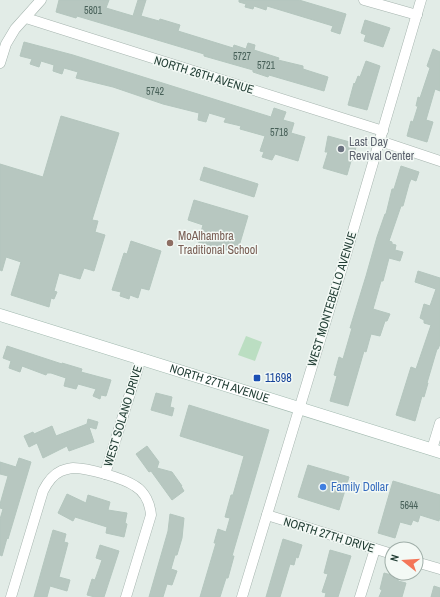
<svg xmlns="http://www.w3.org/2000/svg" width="440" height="597" font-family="'Archivo Narrow',sans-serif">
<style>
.green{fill:#bbdec2}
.building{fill:#b7c7c0;stroke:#b4c6be}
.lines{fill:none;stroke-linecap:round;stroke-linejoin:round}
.street-casing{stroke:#a5b4ae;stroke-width:11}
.secondary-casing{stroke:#a0b8ae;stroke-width:13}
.street{stroke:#fff;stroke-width:10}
.secondary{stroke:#fff;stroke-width:12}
.worship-dot{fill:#6b7280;stroke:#f3f9f5;stroke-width:1.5}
.education-dot{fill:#8d6e63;stroke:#f3f9f5;stroke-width:1.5}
.transit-dot{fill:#1a4fb4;stroke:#f3f9f5;stroke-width:1.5}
.shop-dot{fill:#3f7fe0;stroke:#f3f9f5;stroke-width:1.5}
.labels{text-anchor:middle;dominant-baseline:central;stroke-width:3;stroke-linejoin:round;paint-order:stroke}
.number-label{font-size:10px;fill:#476058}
.street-label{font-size:12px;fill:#223e35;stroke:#f3f9f5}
.worship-label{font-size:12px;fill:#5b616d;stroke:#f3f9f5;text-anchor:start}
.education-label{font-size:12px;fill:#785e54;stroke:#f3f9f5;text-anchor:start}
.transit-label{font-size:12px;fill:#164399;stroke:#f3f9f5;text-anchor:start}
.shop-label{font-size:12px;fill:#366cbe;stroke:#f3f9f5;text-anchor:start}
</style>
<rect width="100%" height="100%" fill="#e2ece7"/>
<!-- green -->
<path class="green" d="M246,336L262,342L255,361L238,355Z"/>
<!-- building -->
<g class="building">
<path d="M59,0H109L106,8L133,16L138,0H146L141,16L159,21L160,19L180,25L178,31L233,48L234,45L246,49L248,43L255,45L254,50L279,58L278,60L303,66V69L328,77L324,91L269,75L268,77L253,72V70L204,56V54L77,16L76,18L56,12Z"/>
<path d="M239,0H299L346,14L340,34L331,31L333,26L267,6L266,10L254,6L253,9L245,7L246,4L239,2Z"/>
<path d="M365,20L390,28L383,47L364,41L366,35L361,33Z"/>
<path d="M24,42L73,55L271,117L274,108L286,112L283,120L294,123L291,133L305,137L298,161L275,154L272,160L262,157L264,152L260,151L265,136L240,129L241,126L224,122L226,118L209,113L206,122L198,120L199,113L163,104L113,87L76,78L78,72L64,68L62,74L53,71L54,65L41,61L39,67L30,64L32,59L20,56Z"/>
<path d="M433,49L440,52V91L435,89L426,120L433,122L427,142L407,136L411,121L413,122L418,106H416L418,97L420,98L430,68L427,66Z"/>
<path d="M366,61L380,66L367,110L348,105L354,83L355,84L358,76L360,77Z"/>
<path d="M61,116L119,133L92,220L98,221L95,232L105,235L94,271L84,268L80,279L59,273L54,291L57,292L54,299L51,298L49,307L11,295L21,262L6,257L2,271L0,270V164L43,177Z"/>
<path d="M328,136L357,144L352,161H351L347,175L323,168L328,152H325Z"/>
<path d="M401,166L419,172L416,181L411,179L409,184L403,206H401L389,241L392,242V244L396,245L395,250L403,252L400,261L389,258L383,281H381L373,309L390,314L387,321H385L380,336L371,334L366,352L364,351L348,406L330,401L337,376L334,375L339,357L343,359L352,328H350L366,276L377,237L385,214H386L392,189H394Z"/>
<path d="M204,167L258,184L254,197L200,180Z"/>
<path d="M194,200L248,216L237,253L198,242L203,225L188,220Z"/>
<path d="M131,241L161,251L149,290L141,288L138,298L130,295L129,299L120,296L121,292L112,290L124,253L127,254Z"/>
<path d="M418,271L440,278V344L438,349H437L427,383H428L424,397L422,396L415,421L396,415L411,367L416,369L431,325L424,323V320L420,318L424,304L430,306L436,289L415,282Z"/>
<path d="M7,346L62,364V363L82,369L81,372L111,380L106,396L101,395L100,399L93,396L96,389L78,384L76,389L64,386L66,378L51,373H47L46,375L22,366L20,372L9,368L11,361L3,358Z"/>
<path d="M156,393L172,397L170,407L174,408L172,416L151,410Z"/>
<path d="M189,405L269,430L232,556H234L228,578H226L220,597H200L216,543H214L218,529L226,532L230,518L225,517L231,495H233L244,456L180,436Z"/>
<path d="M88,419L98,422L96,429L89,427L94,442L69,451L67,446L43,458L37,443L29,447L24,436L33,432L34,434L52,426L56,436L87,424Z"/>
<path d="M147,446L159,462L157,468L172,472L182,486H181L184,491L172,500L151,471L149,472L136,454Z"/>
<path d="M19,458L31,462L8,539L7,538L2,556L0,555V519L3,509L0,508V504L8,476L0,474V462L16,467Z"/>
<path d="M308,465L349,477L339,510L298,497Z"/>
<path d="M393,481L440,495V516L439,521L420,515L418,522L413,520L411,525L400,522L395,538L378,533Z"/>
<path d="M67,494L86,503L88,495L110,502L108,510L127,513L125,523L127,524L124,537L106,533L107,527L75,517L73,521L58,513Z"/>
<path d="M170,514L184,518L182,538L177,555H175L171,569L177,571L172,585L167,584L163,597H149L168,531Z"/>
<path d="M53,530L66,534L64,542L68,543L59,577L70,580L67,591L50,586L47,597H34Z"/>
<path d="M283,539L302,545L298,558L296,557L294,565L290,564L280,597H266Z"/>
<path d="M100,545L119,551L104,597H95L87,595L92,579L95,580L102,560L96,558Z"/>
<path d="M330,550L351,556L338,597H325L326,593L322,592L328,574L324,573Z"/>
<path d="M384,573L399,577L398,581L406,583L402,597H379L382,590L380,589Z"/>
<path d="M434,586L440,588V597H431Z"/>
</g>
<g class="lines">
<!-- street casing -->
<g class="street-casing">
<g id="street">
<path d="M364,0L417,15"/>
<path d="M26,18L383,131"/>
<path d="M0,63L6,44L15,29L41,0"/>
<path d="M380,141L440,161"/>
<path d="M432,449L440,423"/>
<path d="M105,474L141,358"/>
<path d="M267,515L392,554"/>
<path d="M416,562L440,569"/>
<path d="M11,597L43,491C47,483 52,475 61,471C64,470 70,468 73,468C88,468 123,478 135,486C145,492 150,504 151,515L126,597"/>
<path d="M242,597L345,258L421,0"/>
<path d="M360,597L375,549"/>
</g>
</g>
<!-- secondary casing -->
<g class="secondary-casing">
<g id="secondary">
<path id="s1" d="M0,315L440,452"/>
</g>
</g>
<!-- street -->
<use href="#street" class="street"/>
<!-- secondary -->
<use href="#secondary" class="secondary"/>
</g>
<!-- markers -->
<circle class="worship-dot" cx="341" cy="149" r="4"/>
<circle class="education-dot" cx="170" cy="243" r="4"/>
<rect class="transit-dot" x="253" y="374" width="8" height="8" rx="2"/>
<circle class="shop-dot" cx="323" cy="487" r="4"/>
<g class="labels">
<!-- number labels -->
<g class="number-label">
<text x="93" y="10">5801</text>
<text x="242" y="56">5727</text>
<text x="266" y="65">5721</text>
<text x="155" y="91">5742</text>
<text x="279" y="132">5718</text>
<text x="409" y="505">5644</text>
</g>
<!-- street labels -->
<g class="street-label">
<text transform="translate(204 75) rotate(17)">NORTH 26TH AVENUE</text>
<text transform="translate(332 299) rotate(-73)">WEST MONTEBELLO AVENUE</text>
<text stroke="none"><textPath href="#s1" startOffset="230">NORTH 27TH AVENUE</textPath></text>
<text transform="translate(123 416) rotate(-73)">WEST SOLANO DRIVE</text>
<text transform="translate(329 535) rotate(17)">NORTH 27TH DRIVE</text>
</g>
<!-- worship labels -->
<g class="worship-label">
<text x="349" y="142">Last Day<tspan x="349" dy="14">Revival Center</tspan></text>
</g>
<!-- education labels -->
<g class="education-label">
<text x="178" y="236">MoAlhambra<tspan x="178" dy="14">Traditional School</tspan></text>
</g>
<!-- transit labels -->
<g class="transit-label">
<text x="265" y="378">11698</text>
</g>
<!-- shop labels -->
<g class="shop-label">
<text x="331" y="487">Family Dollar</text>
</g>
</g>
<!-- north arrow -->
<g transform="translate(404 561) rotate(287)"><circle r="19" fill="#f3f9f5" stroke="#9faea8"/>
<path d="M0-3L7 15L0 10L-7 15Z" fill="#f47659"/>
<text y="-6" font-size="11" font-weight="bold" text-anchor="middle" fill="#223e35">N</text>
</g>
</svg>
